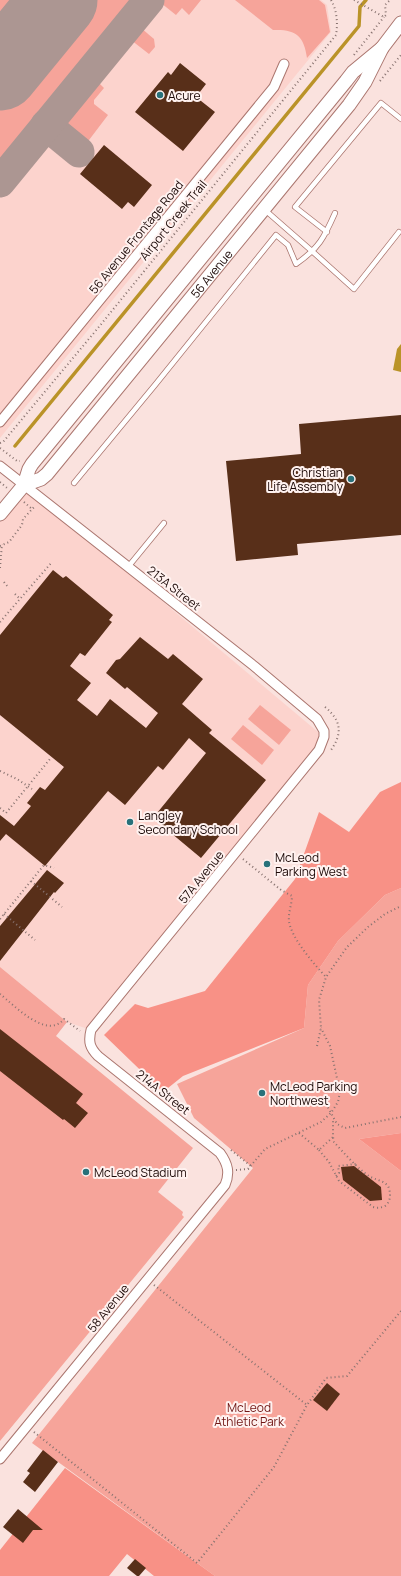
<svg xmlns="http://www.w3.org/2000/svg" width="401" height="1576" font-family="Manrope,sans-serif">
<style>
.built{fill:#fcd3cd}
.green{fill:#f6a49a}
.forest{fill:#f89186}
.water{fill:#ba9328}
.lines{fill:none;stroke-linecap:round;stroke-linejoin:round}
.stream{stroke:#ba9328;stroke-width:3.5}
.taxiway{stroke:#ac9692;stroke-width:31}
.runway{stroke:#ac9692;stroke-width:77}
.building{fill:#582f19}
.lane-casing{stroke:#ab766f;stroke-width:6}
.street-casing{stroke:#ab766f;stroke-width:11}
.secondary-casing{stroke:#ab766f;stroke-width:15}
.path{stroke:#887370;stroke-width:2;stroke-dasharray:1 3;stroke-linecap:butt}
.lane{stroke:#fff;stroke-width:4.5}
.street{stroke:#fff;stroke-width:9}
.secondary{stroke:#fff;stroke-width:13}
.poi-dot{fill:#28717a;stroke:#fff2f0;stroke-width:1.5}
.labels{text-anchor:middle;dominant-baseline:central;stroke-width:4;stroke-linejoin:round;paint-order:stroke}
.poi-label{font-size:12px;fill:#1c0907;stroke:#fff2f0;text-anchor:start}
.street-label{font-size:12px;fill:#1c0907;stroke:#fff2f0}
.park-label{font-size:12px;fill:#711614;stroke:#fff2f0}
</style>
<rect width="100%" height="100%" fill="#fae2de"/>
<!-- built -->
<g class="built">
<path d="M0,0H321L327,5L331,32L0,438Z"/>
<path d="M19,481L324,737L91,1030L67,1022L0,967V504Z"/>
</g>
<!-- green -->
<g class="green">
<path d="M0,0H34L0,41Z"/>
<path d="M85,0H141L0,172V104Z"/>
<path d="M164,0H201L189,15L182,8L176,15L161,3Z"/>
<path d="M235,0H319L325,5L330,32L307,58C304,35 295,29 273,30Z"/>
<path d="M141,28L154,39L155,47L149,54L131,40Z"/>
<path d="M97,81L104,88L94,100V104L108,115L86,144L79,145L58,128Z"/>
<path d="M260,705L291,730L279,745L248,719Z"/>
<path d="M243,725L274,750L262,765L231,739Z"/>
<path d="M401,888V1133L359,1139L401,1171V1576H215L32,1443L253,1168L194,1118L177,1084L304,1028L308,985L338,941L385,895Z"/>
<path d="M0,967L67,1022L56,1036L193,1148L158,1192L183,1212L182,1215L184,1217L0,1441Z"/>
</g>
<!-- forest -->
<g class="forest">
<path d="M401,782V888L385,895L338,941L308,985L304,1028L183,1076L163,1092L104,1035L135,1004L148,1008L205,991L295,879L319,812L349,832L380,792Z"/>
<path d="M401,1133V1171L359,1139Z"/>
<path d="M65,1468L197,1563L215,1576H154L127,1554L109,1576H0V1550Z"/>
</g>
<!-- water -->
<path class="water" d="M401,344V372L393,370L397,349Z"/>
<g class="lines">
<!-- stream -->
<path class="stream" d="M15,446L359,26L360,7L366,0"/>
<!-- taxiway -->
<g class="taxiway">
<path d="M46,125L79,152"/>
<path d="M0,182L149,0"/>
</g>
<!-- runway -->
<path class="runway" d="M0,72L59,0"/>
</g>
<!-- building -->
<g class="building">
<path d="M180,63L206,84L196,97L215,112L183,151L135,112L168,72L171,75Z"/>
<path d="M104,145L152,185L134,207L128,202L122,209L80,174Z"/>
<path d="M401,415V535L297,544L298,555L236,561L226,461L301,454L299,424Z"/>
<path d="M53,570L63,578L66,576L113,615L109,620L112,622L85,656L80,653L70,666L91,683L77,700L97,716L110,699L146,728L158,713L127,687L125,689L106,673L116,660L120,659L140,637L168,659L173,654L203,679L182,704L212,730L209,733L266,780L201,858L153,818L206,753L189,738L163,770L158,766L125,805L108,791L45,866L6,834L0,841V815L14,826L31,806L27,803L40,787L45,790L64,767L0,715V635Z"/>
<path d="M47,870L64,883L55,893L54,892L0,961V926Z"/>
<path d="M0,1029L83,1094L76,1103L88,1113L75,1128L64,1119L63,1120L0,1071Z"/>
<path d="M354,1166L381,1187L382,1200L370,1201L343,1180L341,1167Z"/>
<path d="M327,1383L340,1394L327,1411L313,1400Z"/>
<path d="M43,1450L58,1462L35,1492L23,1482L30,1473L27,1471Z"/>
<path d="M18,1509L43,1530H33L23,1543L3,1527Z"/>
<path d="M135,1559L146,1568L139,1576H137L127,1568Z"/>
</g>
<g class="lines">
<!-- lane casing -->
<g class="lane-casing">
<g id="lane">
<path d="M265,210L313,252L354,289L399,232"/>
<path d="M327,232L295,207L381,103L401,119"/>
<path d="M74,483L155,385L276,235L288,245L296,264C319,248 324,238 335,213"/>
<path d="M128,567L164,523"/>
</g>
</g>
<!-- street casing -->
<g class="street-casing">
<g id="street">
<path d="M0,422L274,87L284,64"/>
<path d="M0,466L254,666L317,719L324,731V737L319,750L91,1030C88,1042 90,1048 98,1056L220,1153C228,1164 230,1173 225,1185L0,1459"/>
</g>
</g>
<!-- secondary casing -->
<g class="secondary-casing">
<g id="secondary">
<path id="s1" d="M24,485L41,479L47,474L349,105L365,82L382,48L401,23"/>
<path d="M0,514L24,485L29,469L32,464L346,81L353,72L382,48"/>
</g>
</g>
<!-- path -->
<g class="path">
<path d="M354,0L384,17L386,15L385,5L390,0"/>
<path d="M354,55L384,17"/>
<path d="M380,81L401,55"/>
<path d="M0,443L3,442L98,328L336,35C338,24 337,10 331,0"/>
<path d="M0,448L17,461H20"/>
<path d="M0,482L7,488"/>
<path d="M24,502L32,509"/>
<path d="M0,546L9,542L22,525L23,519L35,506"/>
<path d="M0,568L2,544"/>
<path d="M4,582L8,587"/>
<path d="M15,594L20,599"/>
<path d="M0,622L52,562"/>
<path d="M325,707C341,720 343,733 331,750"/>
<path d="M0,771L17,779L32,789"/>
<path d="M0,808L6,813L50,759"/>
<path d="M243,859L281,890L292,896C292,904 288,913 289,921C291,938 314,964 326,977"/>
<path d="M31,881L62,907"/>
<path d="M4,914L35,940"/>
<path d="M0,919L44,865L54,868"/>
<path d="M0,994C15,1006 47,1040 64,1019L80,1031"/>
<path d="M317,1046L321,1028L319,1000L326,977L347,947L368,927L385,914L401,906"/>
<path d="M326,1104L337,1124L345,1128L401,1117"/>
<path d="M299,1133L319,1150L333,1137V1119"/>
<path d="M231,1150L251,1166"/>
<path d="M319,1150L329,1162L339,1181L373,1207C377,1208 381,1208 385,1206C391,1202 391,1192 388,1186C383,1180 375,1180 369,1176C358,1169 343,1152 334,1142L333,1137"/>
<path d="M236,1170L248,1169L265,1149L321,1122L331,1113L338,1102L340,1092L330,1046L321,1028"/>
<path d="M336,1176L339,1173L338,1166L356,1164"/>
<path d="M154,1285L307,1405"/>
<path d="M34,1432L197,1563L274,1467L307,1405L326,1378L347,1376L401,1311"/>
</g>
<!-- lane -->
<use href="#lane" class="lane"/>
<!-- street -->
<use href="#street" class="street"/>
<!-- secondary -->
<use href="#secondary" class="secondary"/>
</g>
<!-- markers -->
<g class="poi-dot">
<circle cx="160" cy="95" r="4"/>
<circle cx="351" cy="479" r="4"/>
<circle cx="130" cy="822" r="4"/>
<circle cx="267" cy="864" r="4"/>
<circle cx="262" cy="1093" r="4"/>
<circle cx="86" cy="1172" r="4"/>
</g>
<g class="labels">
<!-- poi labels -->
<g class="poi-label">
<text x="168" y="95">Acure</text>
<text x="343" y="472" text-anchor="end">Christian<tspan x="343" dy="14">Life Assembly</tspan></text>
<text x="138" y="815">Langley<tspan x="138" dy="14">Secondary School</tspan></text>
<text x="275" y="857">McLeod<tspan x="275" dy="14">Parking West</tspan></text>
<text x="270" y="1086">McLeod Parking<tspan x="270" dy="14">Northwest</tspan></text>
<text x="94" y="1172">McLeod Stadium</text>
</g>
<!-- street labels -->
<g class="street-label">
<text transform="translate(173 220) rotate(-51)">Airport Creek Trail</text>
<text transform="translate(136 237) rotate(-51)">56 Avenue Frontage Road</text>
<text stroke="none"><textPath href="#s1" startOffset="285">56 Avenue</textPath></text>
<text transform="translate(174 588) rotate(38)">213A Street</text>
<text transform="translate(201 877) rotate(-51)">57A Avenue</text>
<text transform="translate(163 1092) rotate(38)">214A Street</text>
<text transform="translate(108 1308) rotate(-51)">58 Avenue</text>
</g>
<!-- park labels -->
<g class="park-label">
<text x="249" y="1407">McLeod<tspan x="249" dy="14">Athletic Park</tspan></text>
</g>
</g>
</svg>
